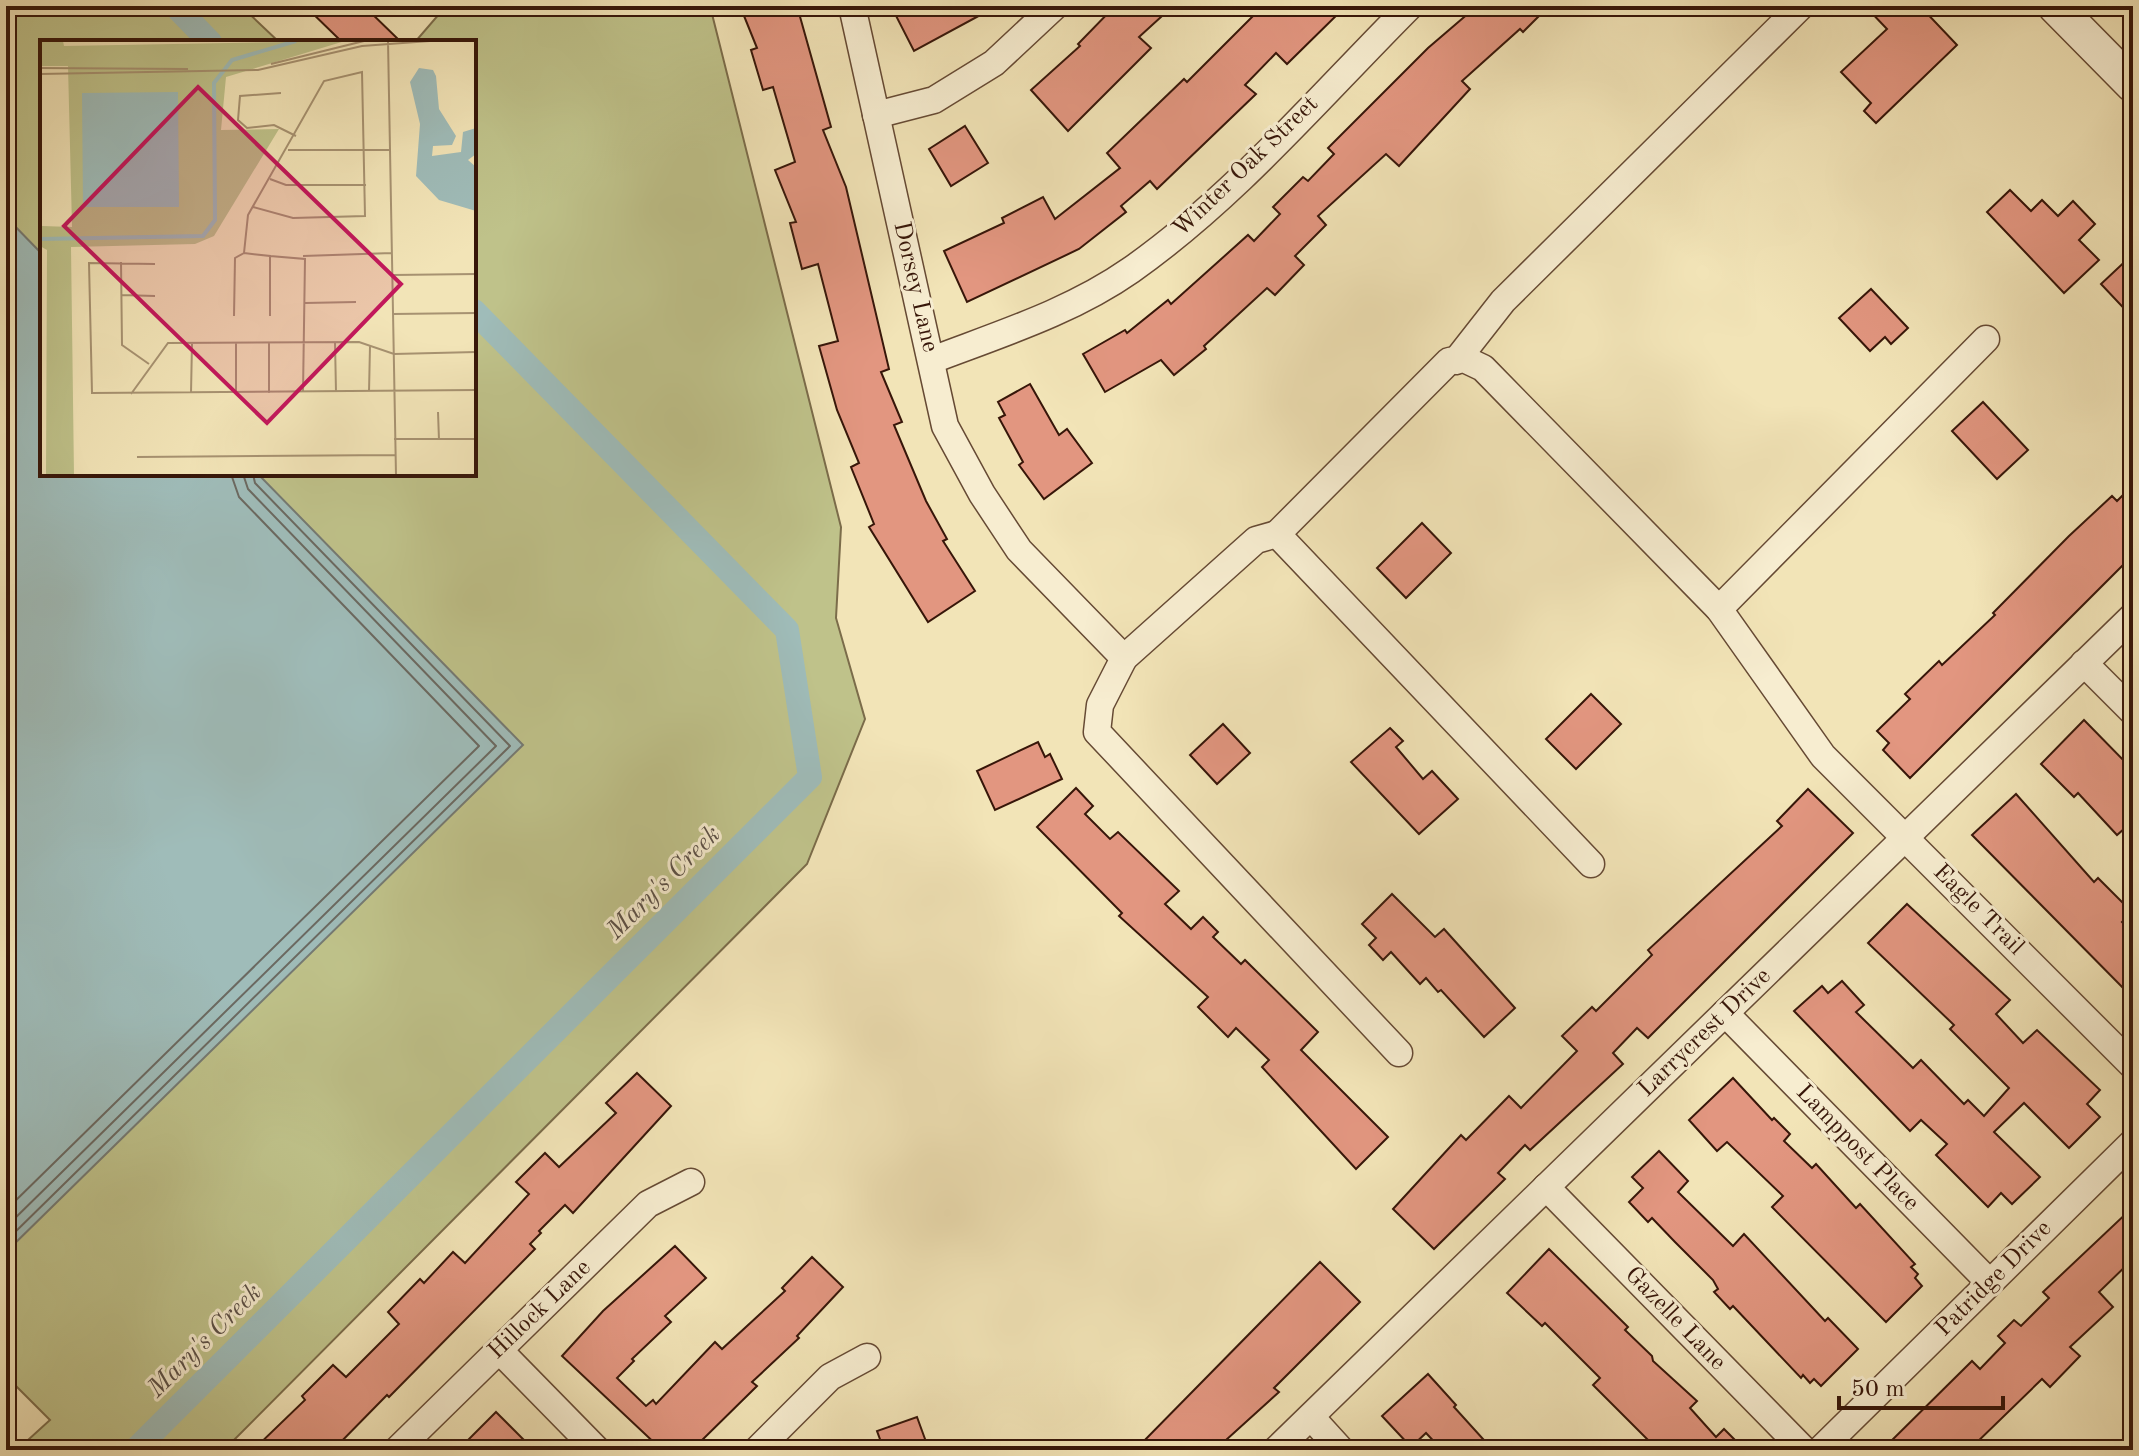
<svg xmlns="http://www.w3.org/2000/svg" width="2139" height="1456" font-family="'Old Standard TT',serif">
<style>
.green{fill:#bfc28a;stroke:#7b6c4a;stroke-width:2}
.water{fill:#9fbcb9;stroke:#757a73;stroke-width:2}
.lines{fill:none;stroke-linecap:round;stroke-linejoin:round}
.shore{stroke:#6b6961;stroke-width:2}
.canal{stroke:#9fbcb9;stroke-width:24}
.building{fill:#e29680;stroke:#371609;stroke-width:2}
.minor-casing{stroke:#664a34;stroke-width:29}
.tertiary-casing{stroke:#664a34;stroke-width:37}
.minor{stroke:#f7edd0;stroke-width:26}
.tertiary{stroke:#f7edd0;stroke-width:34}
.labels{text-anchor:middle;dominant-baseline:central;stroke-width:6;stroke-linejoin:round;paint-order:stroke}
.street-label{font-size:24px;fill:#371609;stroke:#f7edd0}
.water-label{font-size:26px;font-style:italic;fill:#5b5047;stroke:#f7edd0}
.inset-river{fill:none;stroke:#9fbcb9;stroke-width:4}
.inset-road{fill:none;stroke:#a79271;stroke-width:2}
.view{fill:#c2185b;fill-opacity:0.15;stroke:#c2185b;stroke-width:4}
.inset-edge{fill:none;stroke:#371609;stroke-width:4}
</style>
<rect width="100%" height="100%" fill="#f2e4b7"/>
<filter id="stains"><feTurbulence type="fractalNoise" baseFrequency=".0025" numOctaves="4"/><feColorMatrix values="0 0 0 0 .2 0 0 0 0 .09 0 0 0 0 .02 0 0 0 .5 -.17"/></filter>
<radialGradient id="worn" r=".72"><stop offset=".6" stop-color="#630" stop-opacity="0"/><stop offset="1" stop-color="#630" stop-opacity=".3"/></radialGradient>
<!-- green -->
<path class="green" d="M6,6H241L279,42H42V474H474V42H415L446,6H710L841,527L836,618L865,719L807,864L224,1450H17L50,1420L6,1376Z"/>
<!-- water -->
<path class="water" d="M6,217L42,254V474H258L523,745L6,1252Z"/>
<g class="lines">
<!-- shore -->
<g class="shore">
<path d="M6,1210L479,746L239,497L231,474"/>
<path d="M6,1227L496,746L248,489L243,474"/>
<path d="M6,1241L510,746L255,483L253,474"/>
</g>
<!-- canal -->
<g class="canal">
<path d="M175,6L210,42"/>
<path d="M135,1450L810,777L787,630L474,311"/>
</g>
</g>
<!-- building -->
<g class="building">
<path d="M305,6H364L401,42H342Z"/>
<path d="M740,6H797L831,127L823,130L846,187L889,369L881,372L902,422L894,425L926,501L947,539L943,541L975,591L928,622L869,527L874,524L851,467L859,463L837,410L819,346L838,341L818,264L802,269L790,223L796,222L775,170L795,162L773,87L763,90L751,50L757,48Z"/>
<path d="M891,6H997L914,51Z"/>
<path d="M1115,6H1173L1139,37L1151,48L1068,131L1031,90L1080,46L1078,44Z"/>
<path d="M1263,6H1346L1287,64L1276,53L1245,85L1256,94L1157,189L1150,181L1121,206L1126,212L1079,249L967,302L944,251L1004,223L1002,218L1043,197L1055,219L1120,168L1107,153L1184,79L1187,82Z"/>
<path d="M1477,6H1549L1523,32L1520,29L1462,81L1470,89L1399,166L1386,154L1318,216L1326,225L1295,256L1304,265L1275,295L1267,288L1204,346L1206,349L1174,375L1161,360L1105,392L1083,354L1125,330L1127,333L1168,300L1171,304L1248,235L1254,241L1280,214L1273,207L1303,177L1308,181L1334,154L1328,148L1428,48Z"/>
<path d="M1865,6H1920L1957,45L1876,123L1864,111L1871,103L1841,72L1887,29Z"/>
<path d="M965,126L988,163L951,186L929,149Z"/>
<path d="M2010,190L2031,211L2042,200L2058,216L2073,201L2095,224L2079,240L2099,260L2064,293L1987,212Z"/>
<path d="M2133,254V318L2101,284Z"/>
<path d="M1871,289L1908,328L1891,344L1885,337L1870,351L1839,318Z"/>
<path d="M1030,384L1059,435L1067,429L1092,463L1044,499L1019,465L1023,462L999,418L1005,415L998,402Z"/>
<path d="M1983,402L2028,450L1997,479L1952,431Z"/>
<path d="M2133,485V555L1910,778L1883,750L1889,743L1877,731L1910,699L1905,694L1939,661L1942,665L1995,615L1993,613L2069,536L2112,496L2117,501Z"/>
<path d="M1422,523L1451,553L1406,598L1377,568Z"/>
<path d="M1591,694L1621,724L1576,769L1546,739Z"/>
<path d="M2084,720L2133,770V821L2117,835L2078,793L2074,797L2041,764Z"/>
<path d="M1223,724L1250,753L1217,784L1190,755Z"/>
<path d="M1390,728L1403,741L1396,747L1423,779L1432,771L1458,799L1419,834L1351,762Z"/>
<path d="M1038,742L1045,757L1050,754L1062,779L995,810L977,771Z"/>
<path d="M1076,788L1093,806L1085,814L1110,839L1118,832L1179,891L1165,904L1191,929L1203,917L1218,932L1213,937L1241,964L1245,960L1318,1032L1301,1050L1388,1137L1356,1169L1262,1067L1269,1060L1236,1028L1228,1037L1198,1007L1208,997L1119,916L1122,913L1037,827Z"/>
<path d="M1808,789L1853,833L1648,1038L1637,1028L1613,1053L1623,1064L1530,1150L1525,1145L1498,1173L1505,1179L1434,1249L1393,1209L1461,1135L1466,1140L1509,1096L1521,1108L1577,1051L1562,1036L1592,1007L1596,1011L1652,955L1648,950L1782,826L1777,821Z"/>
<path d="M2016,794L2094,882L2098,878L2132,912L2122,922L2133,933V998L1972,835Z"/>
<path d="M1392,894L1435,937L1444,929L1515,1008L1484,1037L1441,990L1438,992L1426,978L1420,984L1391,952L1383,960L1369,945L1376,938L1362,924Z"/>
<path d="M1907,904L2010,1000L1996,1014L2023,1043L2037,1030L2100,1090L2087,1104L2100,1117L2069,1148L2024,1103L1994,1132L2040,1177L2012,1204L2001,1193L1988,1207L1936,1155L1947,1144L1921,1120L1910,1131L1794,1011L1822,986L1828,993L1842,981L1864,1005L1856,1012L1913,1068L1921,1060L1964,1104L1968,1100L1984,1116L2009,1088L1950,1029L1954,1025L1868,943Z"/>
<path d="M637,1073L671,1106L573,1213L565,1205L539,1231L541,1233L530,1244L535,1249L389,1397L387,1395L333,1450H253L305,1400L302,1396L333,1365L346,1377L399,1324L388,1312L420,1279L424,1283L453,1252L465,1263L529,1194L516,1182L545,1153L559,1167L616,1113L606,1103Z"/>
<path d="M1733,1078L1772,1120L1774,1118L1790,1134L1784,1141L1812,1168L1816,1164L1856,1208L1860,1204L1915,1264L1911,1267L1918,1274L1915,1278L1922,1286L1886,1322L1772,1207L1783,1196L1727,1142L1717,1151L1689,1120Z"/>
<path d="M1659,1151L1688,1181L1678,1192L1733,1246L1744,1234L1825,1321L1828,1318L1858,1349L1821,1386L1814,1379L1810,1383L1803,1375L1801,1378L1733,1306L1730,1309L1714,1292L1718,1289L1713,1280L1675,1242L1652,1218L1648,1222L1629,1202L1643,1188L1632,1177Z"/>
<path d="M2133,1207V1259L2099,1292L2113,1307L2070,1347L2080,1356L2050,1387L2042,1379L1969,1450H1882L1972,1361L1980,1369L2005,1343L1998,1336L2014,1320L2021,1326L2049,1298L2043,1292Z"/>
<path d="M675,1246L706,1278L665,1316L671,1322L632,1359L634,1361L617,1378L646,1406L653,1400L656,1404L715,1342L722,1349L785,1291L782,1288L812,1257L843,1287L797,1336L799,1338L752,1382L757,1386L692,1450H662L562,1356L603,1311Z"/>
<path d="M1549,1249L1628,1327L1625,1330L1652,1356L1653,1361L1697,1401L1690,1408L1716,1437L1724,1429L1745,1450H1658L1593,1385L1600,1378L1545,1323L1542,1326L1507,1293Z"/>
<path d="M1320,1262L1360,1302L1274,1388L1279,1392L1215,1450H1135Z"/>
<path d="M1428,1374L1456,1405L1454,1407L1493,1450H1442L1426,1433L1411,1447L1382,1416Z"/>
<path d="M496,1412L524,1440L515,1450H479L469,1439Z"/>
<path d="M917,1417L929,1450H884L877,1431Z"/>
</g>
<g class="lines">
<!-- minor casing -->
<g class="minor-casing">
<g id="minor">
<path d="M852,6L945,426L982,494L1019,550L1124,658L1100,705L1097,732L1399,1053"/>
<path d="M876,115L934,100L994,63L1055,6"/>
<path d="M932,360C1000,334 1071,312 1131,270C1235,197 1320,96 1410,6"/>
<path d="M1456,361L1503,301L1801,6"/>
<path d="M1277,534L1449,361L1464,359L1483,368L1719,609L1823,756L2133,1066"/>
<path d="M1719,609L1986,339"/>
<path d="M1124,658L1256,540L1277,534L1591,864"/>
<path d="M2084,663L2133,712"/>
<path d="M1725,1013L1990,1283"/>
<path d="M1546,1187L1804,1450"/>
<path d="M499,1350L597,1450"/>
<path d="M1311,1417L1341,1450"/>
<path d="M397,1450L648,1204L691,1182"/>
<path d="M757,1450L830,1377L867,1357"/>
<path d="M1276,1450L2133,616"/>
<path d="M1820,1450L2133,1142"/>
</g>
</g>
<!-- tertiary casing -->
<g class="tertiary-casing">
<path id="tertiary" d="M2055,6L2133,85"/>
</g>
<!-- minor -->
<use href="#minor" class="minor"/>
<!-- tertiary -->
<use href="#tertiary" class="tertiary"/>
</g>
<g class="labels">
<!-- street labels -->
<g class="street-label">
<text transform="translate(1246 167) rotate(-44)">Winter Oak Street</text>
<text transform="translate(915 287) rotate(77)">Dorsey Lane</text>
<text transform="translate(1978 910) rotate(45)">Eagle Trail</text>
<text transform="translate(1705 1033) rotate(-44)">Larrycrest Drive</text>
<text transform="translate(1857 1148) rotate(46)">Lamppost Place</text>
<text transform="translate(1994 1279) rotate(-45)">Patridge Drive</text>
<text transform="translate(540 1310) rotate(-44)">Hillock Lane</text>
<text transform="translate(1675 1319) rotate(46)">Gazelle Lane</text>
</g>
<!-- water labels -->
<g class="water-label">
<text transform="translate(664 883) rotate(-45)">Mary's Creek</text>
<text transform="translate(205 1341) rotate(-45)">Mary's Creek</text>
</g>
</g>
<!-- overview -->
<g transform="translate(40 40)">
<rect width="436" height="436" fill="#f2e4b7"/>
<path d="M0,1H23L24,6L305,1L186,37L181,90L239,89L174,196L155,204L31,207L34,435H6L7,210L0,206V109L2,186L32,187L28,26H0Z" fill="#bfc28a"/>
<path d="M379,28L393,30L396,36L399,69L416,96L412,105L393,106L392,116L421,112L423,92L436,88V114L428,120L436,127V171L399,160L376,136L380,84L370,42ZM138,52L139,167H43L42,53Z" fill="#9fbcb9"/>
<path class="inset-river" d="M0,199L163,196L175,180L174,43L192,20L256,1"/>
<path class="inset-road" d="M348,1L356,435M231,24L324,1M0,28L148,29M0,34L218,30L322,6L390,1M241,53L200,56L198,80L207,88L234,85L256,96M248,110H351M230,139L246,145H326M204,213L230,216V276M230,216L265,219L263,352M263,216L352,213M81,222L82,305L109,324M115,224L49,223L52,353L436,350M353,235L436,234M81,255L115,256M265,263L316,262M353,274L436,273M194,276L195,218L204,213L208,175L284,41L322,32L325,176L253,178L213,167M295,302L296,352M196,303V353M229,303V353M329,352L330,306M151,353L152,303M91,354L128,303L319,302L354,314L436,312M398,372L399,400M354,399H436M97,417L355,415"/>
<path class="view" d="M158,47L361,244L227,383L24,186Z"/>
<rect width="436" height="436" class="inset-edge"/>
</g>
<!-- margin -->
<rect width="2139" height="1456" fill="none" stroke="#f2e4b7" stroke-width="32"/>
<rect x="8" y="8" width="2123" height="1440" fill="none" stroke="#371609" stroke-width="4"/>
<rect x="16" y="16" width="2107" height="1424" fill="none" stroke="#371609" stroke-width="2"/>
<!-- scale -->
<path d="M1839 1396v12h164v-12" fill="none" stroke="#371609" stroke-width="4"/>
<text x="1851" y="1396" font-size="24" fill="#371609" stroke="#f7edd0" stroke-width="6" paint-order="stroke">50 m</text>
<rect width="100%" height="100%" filter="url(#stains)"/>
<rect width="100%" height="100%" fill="url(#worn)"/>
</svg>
